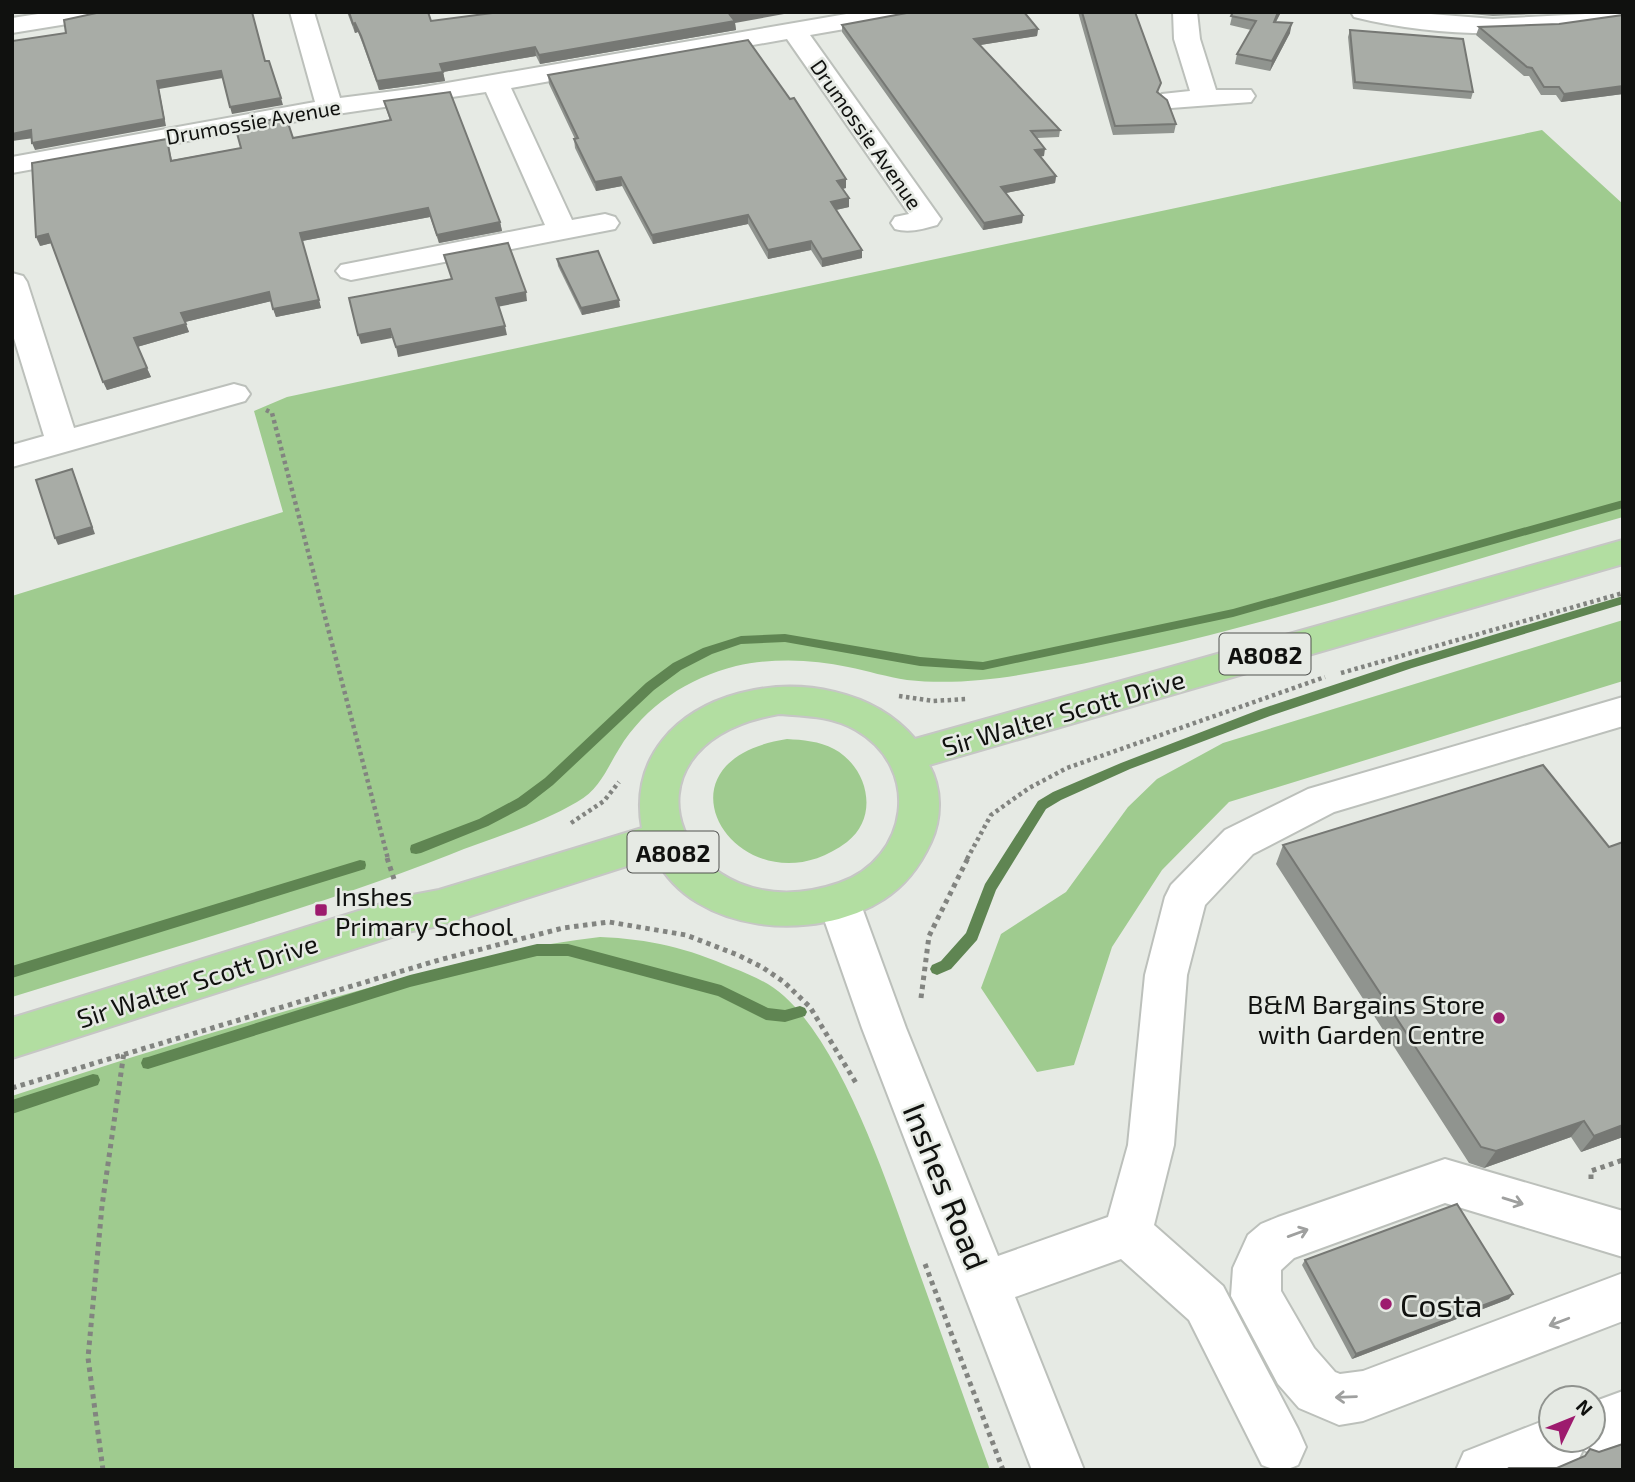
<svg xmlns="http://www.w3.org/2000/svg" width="1635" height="1482" font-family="'Exo 2',sans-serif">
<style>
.green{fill:#9fcb8f}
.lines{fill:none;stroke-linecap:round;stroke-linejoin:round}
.stream{fill:#5f8552;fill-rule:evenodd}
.minor-casing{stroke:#bcc0bb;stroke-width:4}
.major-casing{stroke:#c6c6c5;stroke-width:4}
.path-far1{stroke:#828480;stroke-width:4.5;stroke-dasharray:3.5 3.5;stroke-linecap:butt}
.path{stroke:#828480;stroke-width:5;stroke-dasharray:4.5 4.5;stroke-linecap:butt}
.minor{fill:#fff;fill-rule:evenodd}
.major{fill:#b2dea1;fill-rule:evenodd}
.wall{fill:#90948f}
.shaded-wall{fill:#767874}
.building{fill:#a8aca6;stroke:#767874;stroke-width:2}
.oneway{stroke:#9fa09f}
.poi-dot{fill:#9d1b6e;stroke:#e6eae4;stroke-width:2.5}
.labels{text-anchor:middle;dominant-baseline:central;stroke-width:5;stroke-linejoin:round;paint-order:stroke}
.far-street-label{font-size:21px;fill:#10110f;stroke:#e6eae4}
.shield{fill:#e6eae4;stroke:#50524f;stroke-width:2}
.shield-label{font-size:24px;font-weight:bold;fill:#10110f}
.street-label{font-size:26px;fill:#10110f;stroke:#e6eae4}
.poi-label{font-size:26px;fill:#10110f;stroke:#e6eae4;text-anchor:start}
.near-street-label{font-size:32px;fill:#10110f;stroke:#e6eae4}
.near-poi-label{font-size:32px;fill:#10110f;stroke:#e6eae4;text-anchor:start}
</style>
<rect width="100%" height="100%" fill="#e6eae4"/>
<!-- green -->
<g class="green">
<path d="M1542,130L1623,204V517C1423,573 1224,642 1019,675C983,681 944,684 907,680C887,677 868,671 848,667C812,659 772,658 736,666C688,678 645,706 619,749C606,770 600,789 577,802C538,825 491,838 449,855C307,911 158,951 12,997V596L283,512L254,411L287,397Z"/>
<path d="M1623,620V681L1229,802L1162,870L1112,947L1074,1065L1037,1072L981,988L1001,934L1066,892L1128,807L1157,779L1223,743Z"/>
<path d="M787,739C803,740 819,741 834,749C868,767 880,817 847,842C744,919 638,762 787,739Z"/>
<path d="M600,937C650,939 687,948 733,968C751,975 770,983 784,996C843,1049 886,1180 913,1255C939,1327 964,1398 990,1470H12V1096C126,1058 241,1023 357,991C437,969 517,946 600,937Z"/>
</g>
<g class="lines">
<!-- stream -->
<g class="stream">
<path d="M1623,500V508L1233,617L983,670L920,666L785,642L741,644L712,654L681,670L654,690L553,785L526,806L488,826L421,853L416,854L411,853L410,849L411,845L479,819L518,798L545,778L646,683L673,663L703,648L741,636L785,634L920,657L983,662L1233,609Z"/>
<path d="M1623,596V604L1412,668L1270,716L1130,769L1061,800L1046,809L996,890L977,940L951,969L937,975L932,973L930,969L932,965L941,961L966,933L985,884L1038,801L1053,792L1121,763L1261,709L1403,662Z"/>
<path d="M360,860L365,861L366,865L365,869L12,978V966Z"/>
<path d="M537,944H568L721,985L768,1008L785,1010L800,1006L805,1008L807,1012L805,1016L785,1022L766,1020L718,996L568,956H537L410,987L148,1069L143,1068L141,1063L143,1058L148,1057L410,975Z"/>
<path d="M93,1074L98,1075L100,1080L98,1085L12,1114V1100Z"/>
</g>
<!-- minor casing -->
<g class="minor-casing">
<g id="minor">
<path d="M51,12H110L107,17L98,19L12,33V18Z"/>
<path d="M290,12H314L340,98L418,88L858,12H914L911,17L902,19L810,35L941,219L937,225C923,229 909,233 895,229L891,223L895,217L909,214L787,39L511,88L572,220L605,214L615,217L619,223L615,229L351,280L341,277L336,271L341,265L545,225L486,92L330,115L12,173V157L315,102Z"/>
<path d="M1173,12H1197L1200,39L1216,90H1251L1255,96L1251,102L1171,108L1162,106L1158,100L1162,94L1190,91L1174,39Z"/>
<path d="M1351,12H1406L1493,19L1623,12V20C1534,37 1443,39 1354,17Z"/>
<path d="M12,273L23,276L27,282L74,428L234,384L245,387L250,394L245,401L12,467V445L44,436L12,332Z"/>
<path d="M1623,697V726L1334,812L1253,854L1205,905L1187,975L1174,1145L1154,1225L1223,1286L1298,1429L1306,1447L1298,1465C1285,1471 1275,1471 1262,1465L1189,1320L1121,1259L1015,1297L1084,1470H1032L862,1028L818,902L824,890L839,885L854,890L860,902L906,1028L998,1256L1108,1217L1128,1145L1145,975L1165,897L1171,885L1225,830L1308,789Z"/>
<path d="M1445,1159L1623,1211V1257L1445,1203L1294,1258L1281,1270V1291L1314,1348L1335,1372L1340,1374L1363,1371L1623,1273V1321L1363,1421L1339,1425L1299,1408L1278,1384L1231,1296L1233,1268L1248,1235L1261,1224L1278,1217Z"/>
<path d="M1623,1391V1443L1593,1454L1583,1450L1579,1458L1551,1470H1456L1464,1452L1551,1418V1440H1593V1402Z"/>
</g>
</g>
<!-- major casing -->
<g class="major-casing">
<path id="major" d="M1623,540V564L929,765C942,788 942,818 931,842C920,866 906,885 884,899C817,943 694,935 655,857L439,926L407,932L12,1058V1018L407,896L439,890L642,828C617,685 834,642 915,739ZM779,714C806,716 832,716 856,730C922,768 909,859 839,883C685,936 600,745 779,714Z"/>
</g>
<!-- path-far1 -->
<g class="path-far1">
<path d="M266,410L272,413L388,859"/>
<path d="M1341,673L1623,593"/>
<path d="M899,696L933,701L967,699"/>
<path d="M571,823L604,801L619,782"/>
<path d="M967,859L991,815L1029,788L1067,768L1325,677"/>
</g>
<!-- path -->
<g class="path">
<path d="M387,858L394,879"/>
<path d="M921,998L929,936L968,858"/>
<path d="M12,1088L439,960L563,928L609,922L686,935L738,955L762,967L784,982L810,1007L856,1083"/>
<path d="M1591,1179V1171L1623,1160"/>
<path d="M925,1264L1003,1470"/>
<path d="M103,1470L88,1358L102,1206L124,1052"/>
</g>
<!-- minor -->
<use href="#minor" class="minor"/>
<!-- major -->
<use href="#major" class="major"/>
</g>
<!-- wall -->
<g class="wall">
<path d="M347,12H428L431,21L735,23L736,30L540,64L536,56L443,72L445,81L379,90L363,45L358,32L355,33Z"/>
<path d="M1078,12H1135L1159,94L1176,124L1174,133L1113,135Z"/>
<path d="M1233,12H1281L1276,22L1290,33L1270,71L1235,64L1237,54L1251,30L1230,25Z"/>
<path d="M1449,12H1580L1493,16Z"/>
<path d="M1623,15V94L1561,102L1556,95H1541L1529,76H1524L1476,35L1479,27L1559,24Z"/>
<path d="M842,25L1038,29L1037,36L980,45L1060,130L1059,137L1037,138L1044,156H1040L1056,176L1055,183L1006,193L1023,215L1022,223L983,230L842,32Z"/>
<path d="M1350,30L1473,92L1471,99L1353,89L1348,37Z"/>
<path d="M548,75L846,179V188L842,189L849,207L836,210L862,250V258L822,267L811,250L768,259L748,224L653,244L622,186L596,191L575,148L574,139H575L549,84Z"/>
<path d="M384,101L500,222L502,231L439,243L430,217L302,241L321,308L276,317L271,301L185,322L189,332L137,347L151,377L107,390L51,243L40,246L167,139L172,160L390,121Z"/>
<path d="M557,259L620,307L582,315L558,266Z"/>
<path d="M1623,842V1137L1581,1152L1571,1137L1484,1168L1469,1163L1276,864L1283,845L1609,847Z"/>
<path d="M1305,1260L1509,1299L1352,1359L1302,1265Z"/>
</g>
<!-- shaded-wall -->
<g class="shaded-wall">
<path d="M744,12H795L735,23L736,30L540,64L539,55Z"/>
<path d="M1278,12H1281L1271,31L1274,22Z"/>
<path d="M355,23L358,32L355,33L353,24Z"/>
<path d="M1292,23L1290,33L1270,71L1272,61Z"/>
<path d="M1038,29L1037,36L974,46V39Z"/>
<path d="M535,47L536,56L443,72L445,81L379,90L377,81L440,64Z"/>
<path d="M221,71L223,78L159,89L166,126L35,150L32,143L157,81Z"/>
<path d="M1623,86V94L1561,102L1564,94Z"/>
<path d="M281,98L283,105L232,114L230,107Z"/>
<path d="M31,130L34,138L12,141V134Z"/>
<path d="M1045,149L1044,156L1035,158V150Z"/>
<path d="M1056,176L1055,183L1001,194V187Z"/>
<path d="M621,177L622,186L596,191L595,182Z"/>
<path d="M846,179V188L837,190V181Z"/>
<path d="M849,198V207L831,211V202Z"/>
<path d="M428,208L430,217L302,241L300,233Z"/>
<path d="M748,215V224L653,244L652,235Z"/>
<path d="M1023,215L1022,223L983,230L984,223Z"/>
<path d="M500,222L502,231L439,243L437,235Z"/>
<path d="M48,234L52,243L40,246L36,237Z"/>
<path d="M811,241V250L768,259V250Z"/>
<path d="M862,250V258L822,267V259Z"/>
<path d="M269,292L272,301L185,322L181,313Z"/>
<path d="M526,292L527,301L497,307L496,298Z"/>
<path d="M319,300L321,308L276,317L273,309Z"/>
<path d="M619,300L620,307L582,315L581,308Z"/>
<path d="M186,324L189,332L137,347L134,338Z"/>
<path d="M505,326L507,335L398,357L396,347Z"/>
<path d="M390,329L392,338L361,344L358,335Z"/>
<path d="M147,368L151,377L107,390L103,382Z"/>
<path d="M72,469L95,534L58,545L55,538Z"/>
<path d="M1584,1121L1571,1137L1484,1168L1496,1151Z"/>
<path d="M1623,1125V1137L1581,1152L1594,1136Z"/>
<path d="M1513,1294L1509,1299L1352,1359L1356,1354Z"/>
</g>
<!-- building -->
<g class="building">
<path d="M101,12H252L265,61H269L281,98L230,107L221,71L157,81L164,119L32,143L31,130L12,134V41L66,33L64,20Z"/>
<path d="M349,12H428L431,21L500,12H744L730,15L735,21L539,55L535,47L440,64L443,72L377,81L361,36L355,23L353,24Z"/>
<path d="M912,12H1024L1038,29L974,39L1060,130L1031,131L1045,149L1035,150L1056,176L1001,187L1023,215L984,223L842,25Z"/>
<path d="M1082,12H1135L1161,83L1157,92L1167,100L1176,124L1115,126Z"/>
<path d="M1233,12H1278L1274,22L1292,23L1272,61L1237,54L1256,21L1231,16Z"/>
<path d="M1623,15V86L1564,94L1559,87H1544L1532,68L1527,67L1479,27L1559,24Z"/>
<path d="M1350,30L1463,39L1473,92L1355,82Z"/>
<path d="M748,40L790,99L794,98L846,179L837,181L849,198L831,202L862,250L822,259L811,241L768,250L748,215L652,235L621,177L595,182L574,139L578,138L548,75Z"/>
<path d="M450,92L500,222L437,235L428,208L300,233L319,300L273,309L269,292L181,313L186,324L134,338L147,368L103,382L48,234L36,237L32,163L167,139L171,161L241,148L235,126L286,117L293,138L391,120L384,101Z"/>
<path d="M508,243L526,292L496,298L505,326L396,347L390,329L358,335L349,298L452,279L444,255Z"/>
<path d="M598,251L619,300L581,308L557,259Z"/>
<path d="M72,469L92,527L55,538L36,480Z"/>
<path d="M1543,765L1609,847L1623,842V1125L1594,1136L1584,1121L1496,1151L1481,1147L1283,845Z"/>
<path d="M1457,1204L1513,1294L1356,1354L1305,1260Z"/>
<path d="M1623,1444V1470H1506L1509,1468H1557L1585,1456L1590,1449L1599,1452Z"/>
</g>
<!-- one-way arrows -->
<defs><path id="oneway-shaft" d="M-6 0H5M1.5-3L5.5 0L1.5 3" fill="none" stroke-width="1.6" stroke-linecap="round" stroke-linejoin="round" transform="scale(1.75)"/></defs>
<g class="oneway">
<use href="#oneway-shaft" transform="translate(1513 1201) rotate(17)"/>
<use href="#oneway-shaft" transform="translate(1298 1233) rotate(-20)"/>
<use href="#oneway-shaft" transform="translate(1559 1322) rotate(159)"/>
<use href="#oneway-shaft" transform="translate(1346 1397) rotate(178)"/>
</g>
<!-- markers -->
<g class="poi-dot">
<rect x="314" y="903" width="14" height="14" rx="3.5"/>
<circle cx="1499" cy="1018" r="7"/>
<circle cx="1386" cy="1304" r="7"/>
</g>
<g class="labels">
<!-- far-street labels -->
<g class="far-street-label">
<text transform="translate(253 121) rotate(-10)">Drumossie Avenue</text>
<text transform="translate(867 134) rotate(55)">Drumossie Avenue</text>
</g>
<!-- shield labels -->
<g class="shield">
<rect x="1219.5" y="633.5" width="91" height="41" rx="5"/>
<rect x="627.5" y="831.5" width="91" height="41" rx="5"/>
</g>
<g class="shield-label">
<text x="1265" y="654">A8082</text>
<text x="673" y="852">A8082</text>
</g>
<!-- street labels -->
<g class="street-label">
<text transform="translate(1063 712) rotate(-16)">Sir Walter Scott Drive</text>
<text transform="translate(197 980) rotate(-18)">Sir Walter Scott Drive</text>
</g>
<!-- poi labels -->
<g class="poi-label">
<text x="335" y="895">Inshes<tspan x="335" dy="30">Primary School</tspan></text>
<text x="1485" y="1003" text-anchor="end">B&amp;M Bargains Store<tspan x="1485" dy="30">with Garden Centre</tspan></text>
</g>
<!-- near-street labels -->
<g class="near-street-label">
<text transform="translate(947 1186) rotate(68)">Inshes Road</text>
</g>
<!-- near-poi labels -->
<g class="near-poi-label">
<text x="1400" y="1304">Costa</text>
</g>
</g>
<!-- border -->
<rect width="1635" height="1482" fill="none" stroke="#10110f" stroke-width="28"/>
<!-- north arrow -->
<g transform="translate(1572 1419) rotate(47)"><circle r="33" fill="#e6eae4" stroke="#90938f" stroke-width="2"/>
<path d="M0-5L12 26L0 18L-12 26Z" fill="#9d1b6e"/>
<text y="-10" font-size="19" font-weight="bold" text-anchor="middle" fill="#10110f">N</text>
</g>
</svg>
